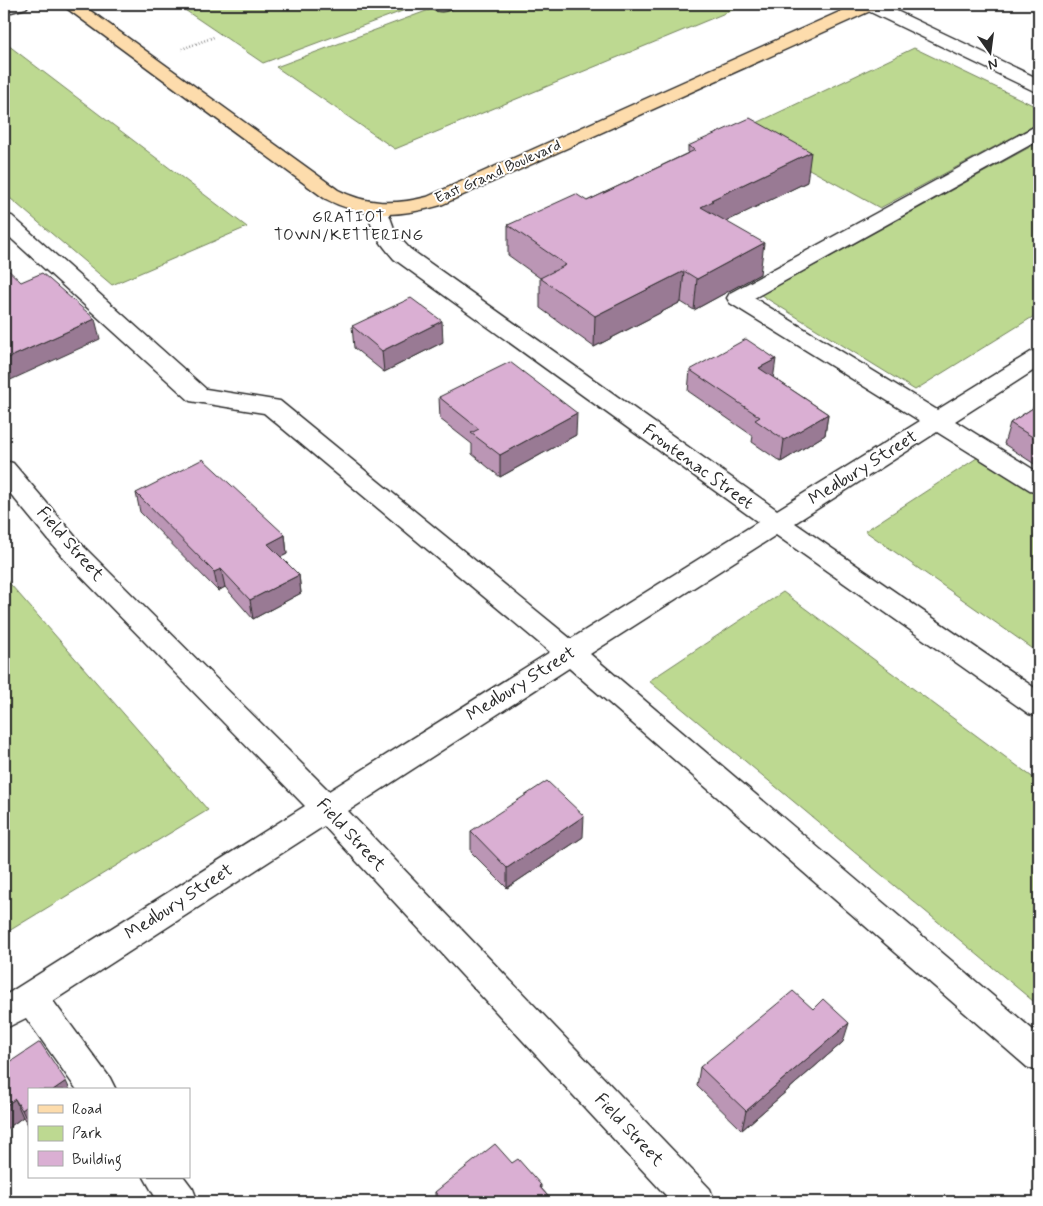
<svg xmlns="http://www.w3.org/2000/svg" width="1043" height="1206" font-family="Mynerve,sans-serif">
<style>
.green{fill:#bdd991;stroke:#74825e}
.lines{fill:none;stroke-linecap:round;stroke-linejoin:round}
.minor-casing{stroke:#2b2b2b;stroke-width:3}
.major-casing{stroke:#2b2b2b;stroke-width:3}
.path{stroke:#2b2b2b;stroke-width:2.5;stroke-dasharray:0.5 2.5;stroke-linecap:butt}
.minor{fill:#fff;fill-rule:evenodd}
.major{fill:#fddcac;fill-rule:evenodd}
.wall{fill:#bb96b5;stroke:#2b2b2b}
.shaded-wall{fill:#997a94;stroke:#2b2b2b}
.building{fill:#daafd3;stroke:#2b2b2b}
.labels{text-anchor:middle;dominant-baseline:central;stroke-width:4;stroke-linejoin:round;paint-order:stroke}
.far-street-label{font-size:15px;fill:#2b2b2b;stroke:#fff}
.far-neighbourhood-label{font-size:16px;letter-spacing:1px;fill:#2b2b2b;stroke:#fff}
.street-label{font-size:18px;fill:#2b2b2b;stroke:#fff}
</style>
<rect width="100%" height="100%" fill="#fff"/>
<filter id="ink" filterUnits="userSpaceOnUse"><feTurbulence type="fractalNoise" baseFrequency=".02" numOctaves="2"/><feDisplacementMap in="SourceGraphic" scale="10" xChannelSelector="R" yChannelSelector="G"/><feConvolveMatrix kernelMatrix="1 2 1 2 8 2 1 2 1" color-interpolation-filters="sRGB"/></filter>
<g filter="url(#ink)">
<!-- green -->
<g class="green">
<path d="M176,4H421L263,63Z"/>
<path d="M445,4H747L395,149L276,67Z"/>
<path d="M4,42L247,227L112,285L4,193Z"/>
<path d="M914,48L1039,108V123L880,208L740,131Z"/>
<path d="M1039,142V313L915,390L761,295Z"/>
<path d="M983,454L1039,490V653L865,531Z"/>
<path d="M4,577L208,810L4,934Z"/>
<path d="M783,592L1039,782V1006L649,681Z"/>
</g>
<g class="lines">
<!-- minor casing -->
<g class="minor-casing">
<g id="minor">
<path d="M4,4H29L26,8L4,14Z"/>
<path d="M434,4H455C450,11 442,12 435,10L432,6Z"/>
<path d="M859,4H882L1039,79V92L1032,90L862,8Z"/>
<path d="M1039,126V140L754,298L937,410L1031,352L1039,350V367L955,421L1039,473V492L1030,490L937,432L795,523L1039,691V717L1029,714L776,535L590,654L1039,1035V1072L1027,1067L569,668L348,811L710,1189L715,1202H672L324,826L53,1001L110,1078L116,1090H77L26,1018L4,1029V996L305,806L66,561L4,486V461L13,463L84,547L329,791L550,652L264,413L190,401L4,232V215L12,216L206,389L280,401L571,639L758,522L394,259C381,244 370,230 368,210L372,206L379,204L386,206L396,234L410,249L777,510L920,421L730,303L727,298L730,293L1032,128Z"/>
<path d="M144,1177H184L193,1189L198,1202H158Z"/>
</g>
</g>
<!-- major casing -->
<g class="major-casing">
<path id="major" d="M61,4H81L338,190C367,205 395,205 427,197L857,4H880L877,8L441,205C400,217 363,219 324,198Z"/>
</g>
<!-- path -->
<path class="path" d="M182,49L214,37"/>
<!-- minor -->
<use href="#minor" class="minor"/>
<!-- major -->
<use href="#major" class="major"/>
</g>
<!-- wall -->
<g class="wall">
<path d="M688,146L807,182L726,221L760,274L694,310L681,302L594,347L540,308V278L508,255V225L587,201L688,153Z"/>
<path d="M352,326L443,342L384,372L354,348Z"/>
<path d="M690,370L774,378L828,414L825,435L781,462L752,442L753,436L688,391Z"/>
<path d="M439,397L576,435L500,477L472,454V444L440,419Z"/>
<path d="M1039,404V467L1004,444L1010,423Z"/>
<path d="M136,493L285,535L287,554L281,557L299,575L301,593L253,619L225,587L218,591L140,512Z"/>
<path d="M471,831L583,837L507,888L471,852Z"/>
<path d="M843,1042L742,1130L697,1086L700,1067Z"/>
<path d="M4,1066L29,1090V1126L23,1117L4,1131Z"/>
<path d="M541,1185V1188L553,1202H435V1192Z"/>
</g>
<!-- shaded-wall -->
<g class="shaded-wall">
<path d="M811,152L807,182L711,229L701,207L711,200Z"/>
<path d="M764,243L760,274L694,310L697,279Z"/>
<path d="M684,271L681,302L594,347L595,316Z"/>
<path d="M95,319L100,339L4,383V360Z"/>
<path d="M442,321L443,342L384,372L382,351Z"/>
<path d="M776,359L773,380L759,368Z"/>
<path d="M577,413L576,435L500,477V455Z"/>
<path d="M828,414L825,435L781,462L784,440Z"/>
<path d="M285,535L287,554L271,562L268,544Z"/>
<path d="M221,569L225,587L218,591L214,572Z"/>
<path d="M299,575L301,593L253,619L250,600Z"/>
<path d="M584,816L583,837L507,888V868Z"/>
<path d="M849,1023L843,1042L742,1130L746,1111Z"/>
<path d="M66,1081L70,1090H53Z"/>
<path d="M15,1099L23,1117L4,1131V1107Z"/>
<path d="M29,1105V1125L22,1110Z"/>
</g>
<!-- building -->
<g class="building">
<path d="M750,118L811,152L711,200L713,201L701,207L764,243L697,279L684,271L595,316L540,278L566,265L508,225L576,194L587,201L695,150L688,146Z"/>
<path d="M4,266L21,282L42,273L95,319L4,360Z"/>
<path d="M411,298L442,321L382,351L352,326Z"/>
<path d="M746,339L776,359L759,368L828,414L784,440L755,420L760,417L690,370Z"/>
<path d="M510,362L577,413L500,455L471,433L479,429L439,397Z"/>
<path d="M1039,404V441L1010,423Z"/>
<path d="M203,459L285,535L268,544L299,575L250,600L221,569L214,572L136,493Z"/>
<path d="M547,781L584,816L507,868L471,831Z"/>
<path d="M793,991L813,1009L823,999L849,1023L746,1111L700,1067Z"/>
<path d="M40,1042L66,1081L53,1090H29V1105L22,1110L15,1099L4,1107V1066Z"/>
<path d="M495,1144L512,1163L518,1159L541,1185L539,1186L553,1202H443L435,1192Z"/>
</g>
</g>
<g class="labels">
<!-- far-street labels -->
<g class="far-street-label">
<text transform="translate(498 172) rotate(-24)">East Grand Boulevard</text>
</g>
<!-- far-neighbourhood labels -->
<g class="far-neighbourhood-label">
<text x="349" y="217">GRATIOT<tspan x="349" dy="18">TOWN/KETTERING</tspan></text>
</g>
<!-- street labels -->
<g class="street-label">
<text transform="translate(698 467) rotate(36)">Frontenac Street</text>
<text transform="translate(863 468) rotate(-32)">Medbury Street</text>
<text transform="translate(70 544) rotate(49)">Field Street</text>
<text transform="translate(521 684) rotate(-32)">Medbury Street</text>
<text transform="translate(351 835) rotate(47)">Field Street</text>
<text transform="translate(179 902) rotate(-33)">Medbury Street</text>
<text transform="translate(629 1130) rotate(47)">Field Street</text>
</g>
</g>
<!-- margin -->
<rect width="1043" height="1206" fill="none" stroke="#fff" stroke-width="20"/>
<rect x="10" y="10" width="1023" height="1186" fill="none" stroke="#2b2b2b" stroke-width="2" filter="url(#ink)"/>
<!-- legend -->
<rect x="28" y="1088" width="162" height="90" fill="#ffffff" stroke="#aaaaaa"/>
<rect x="38" y="1105" width="25" height="8" fill="#fddcac" stroke="#aaaaaa"/>
<text x="72" y="1114" font-size="15" fill="#2b2b2b">Road</text>
<rect x="38" y="1126" width="25" height="15" fill="#bdd991" stroke="#aaaaaa"/>
<text x="72" y="1138" font-size="15" fill="#2b2b2b">Park</text>
<rect x="38" y="1151" width="25" height="15" fill="#daafd3" stroke="#aaaaaa"/>
<text x="72" y="1164" font-size="15" fill="#2b2b2b">Building</text>
<!-- north arrow -->
<g transform="translate(990 52) rotate(166)" stroke="#ffffff" stroke-width="4" paint-order="stroke">
<path d="M0-4L9 19L0 12L-9 19Z" fill="#2b2b2b"/>
<text y="-8" font-size="14" font-weight="bold" text-anchor="middle" fill="#2b2b2b">N</text>
</g>
</svg>
